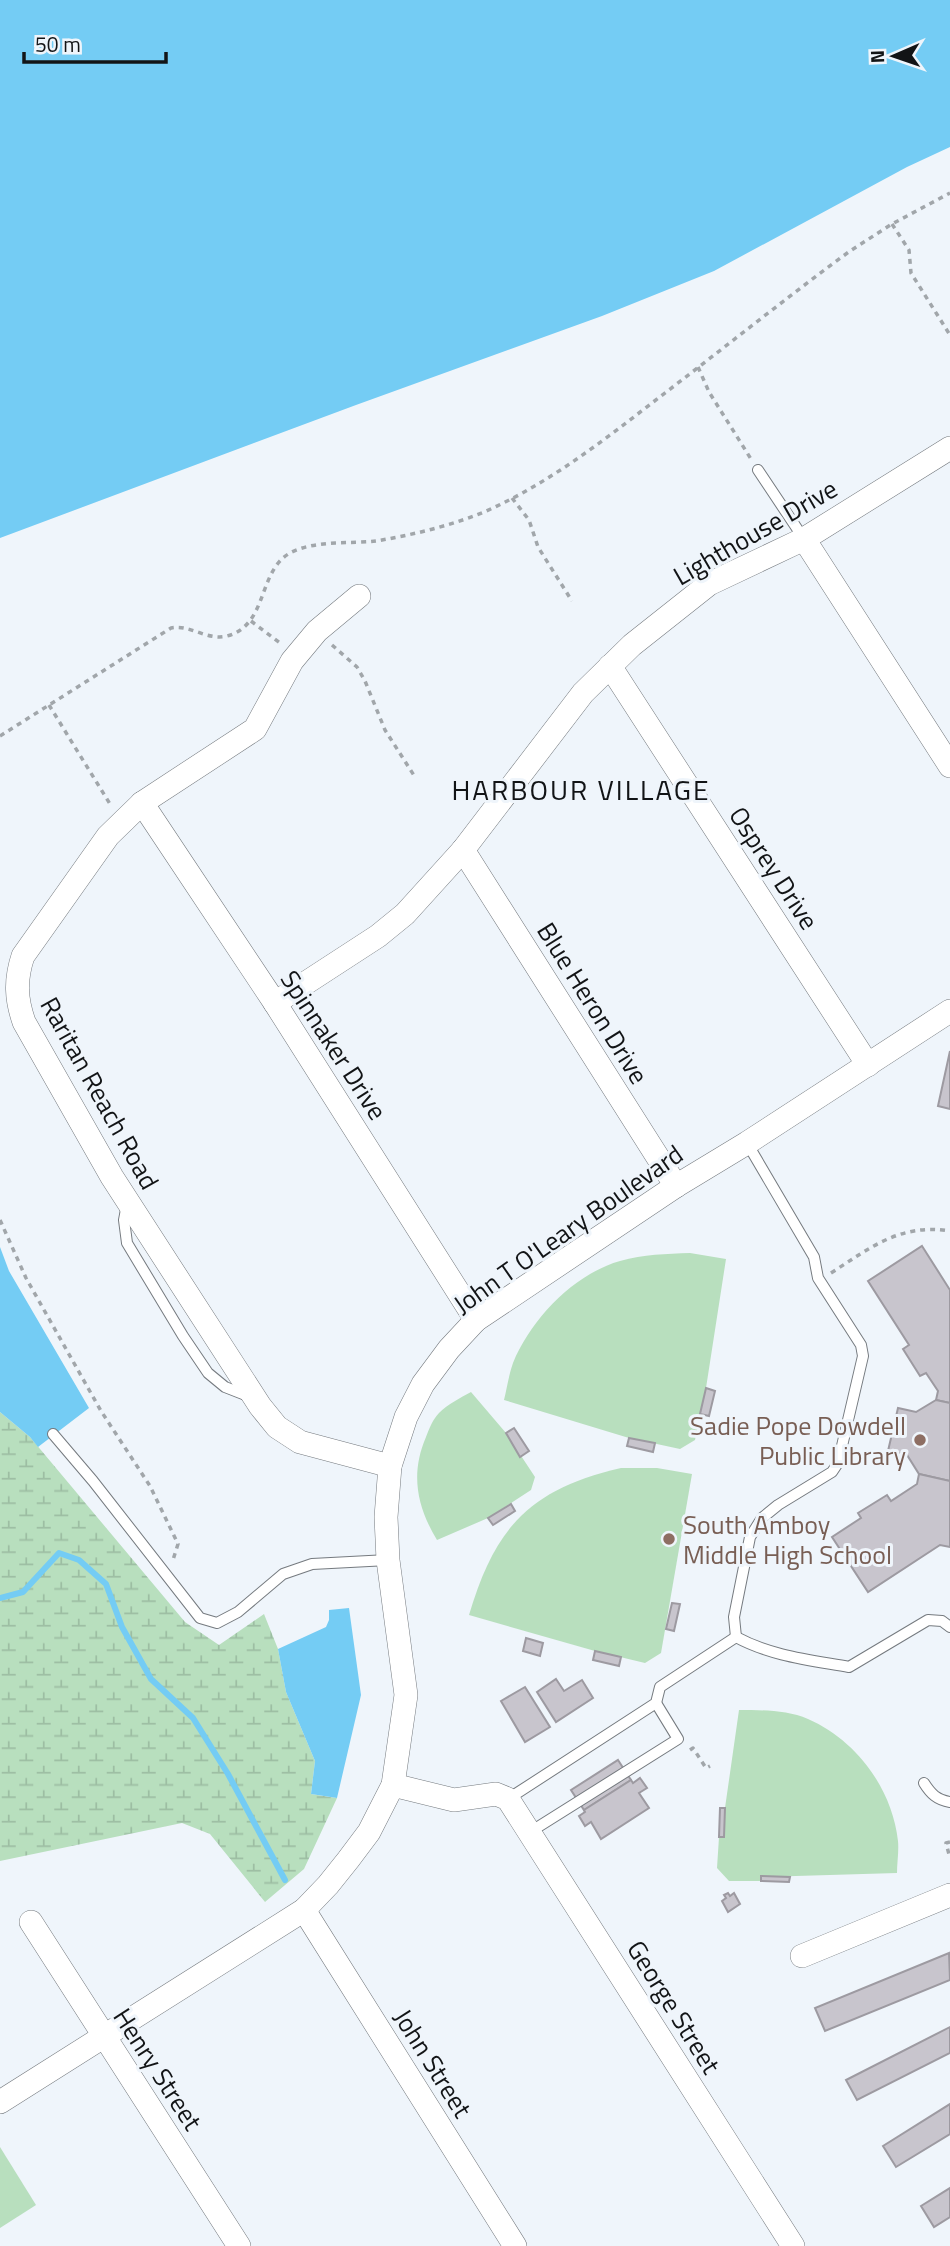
<svg xmlns="http://www.w3.org/2000/svg" width="950" height="2246" font-family="'Titillium Web',sans-serif">
<style>
.wetland{fill:url(#wetland-marsh)}
.park{fill:#b8dfbe}
.water{fill:#74ccf4}
.lines{fill:none;stroke-linecap:round;stroke-linejoin:round}
.stream{stroke:#74ccf4;stroke-width:6}
.building{fill:#c8c5cd;stroke:#9d9aa1;stroke-width:2}
.service-casing{stroke:#757a7f;stroke-width:12}
.minor-casing{stroke:#757a7f;stroke-width:24}
.path{stroke:#a1a6aa;stroke-width:3.5;stroke-dasharray:5 5;stroke-linecap:butt}
.service{stroke:#fff;stroke-width:10}
.minor{stroke:#fff;stroke-width:23}
.education-dot{fill:#8d6e63;stroke:#eff5fb;stroke-width:2.5}
.labels{text-anchor:middle;dominant-baseline:central;stroke-width:6;stroke-linejoin:round;paint-order:stroke}
.street-label{font-size:26px;fill:#121416;stroke:#eff5fb}
.education-label{font-size:26px;fill:#785e54;stroke:#eff5fb;text-anchor:end}
.neighbourhood-label{font-size:28px;letter-spacing:2px;fill:#121416;stroke:#eff5fb}
</style>
<defs>
<pattern id="wetland-marsh" width="20" height="14" patternUnits="userSpaceOnUse" patternTransform="scale(1.75)"><rect width="20" height="14" fill="#b8dfbe"/><path d="M1 5h8M5 5V1M11 12h8M15 12V8" fill="none" stroke="#9dbea3"/></pattern>
</defs>
<rect width="100%" height="100%" fill="#eff5fb"/>
<!-- wetland -->
<path class="wetland" d="M0,1412L30,1437L185,1622L219,1645L264,1614L278,1649L286,1692L315,1761L311,1794L337,1798L304,1869L265,1902L210,1834L182,1823L0,1861Z"/>
<!-- park -->
<g class="park">
<path d="M690,1253L726,1259L706,1388L695,1440L680,1449L629,1438L504,1400C507,1388 509,1374 513,1363C531,1319 574,1274 620,1261C644,1254 666,1254 690,1253Z"/>
<path d="M471,1392L506,1433L535,1477L531,1490L488,1518L437,1540C417,1507 410,1474 426,1437C429,1429 433,1419 439,1413C448,1404 460,1398 471,1392Z"/>
<path d="M621,1468H657L692,1474L661,1653L645,1663L595,1651L469,1615C495,1527 530,1489 621,1468Z"/>
<path d="M739,1710C762,1710 787,1710 808,1719C856,1740 892,1788 898,1841C899,1851 897,1863 897,1873L761,1877V1881H729L717,1868L719,1837H724L725,1808Z"/>
<path d="M0,2147L36,2205L0,2228Z"/>
</g>
<!-- water -->
<g class="water">
<path d="M0,0H950V147L907,167L714,271L602,316L356,405L0,538Z"/>
<path d="M0,1247L9,1271L89,1408L38,1447L30,1437L0,1412Z"/>
<path d="M349,1608L361,1695L337,1798L311,1794L315,1761L286,1692L278,1649L326,1627L329,1620V1610Z"/>
</g>
<g class="lines">
<!-- stream -->
<path class="stream" d="M0,1598L23,1592L59,1553L79,1560L106,1584L122,1627L151,1679L193,1718L228,1774L285,1880"/>
</g>
<!-- building -->
<g class="building">
<path d="M950,1051V1109L938,1106Z"/>
<path d="M922,1246L950,1290V1403L936,1400L938,1391L926,1373L920,1376L903,1349L909,1345L868,1281Z"/>
<path d="M706,1388L715,1391L709,1416L700,1414Z"/>
<path d="M936,1400L950,1403V1481L919,1474L907,1455L888,1451L898,1408L916,1412Z"/>
<path d="M514,1428L529,1451L520,1457L506,1433Z"/>
<path d="M629,1438L655,1443L653,1452L627,1446Z"/>
<path d="M919,1474L950,1481V1547L940,1545L868,1592L832,1537L861,1518L858,1513L887,1495L891,1501L917,1484Z"/>
<path d="M511,1504L515,1511L493,1525L488,1518Z"/>
<path d="M672,1603L680,1604L674,1631L666,1629Z"/>
<path d="M526,1638L543,1643L540,1656L523,1651Z"/>
<path d="M595,1651L621,1657L619,1666L593,1660Z"/>
<path d="M556,1679L564,1691L582,1680L593,1698L556,1722L537,1692Z"/>
<path d="M525,1687L550,1727L525,1742L501,1701Z"/>
<path d="M618,1760L631,1780L584,1810L571,1790Z"/>
<path d="M640,1778L647,1788L639,1793L649,1808L601,1839L591,1822L585,1826L579,1816L585,1812L584,1810L631,1780L633,1783Z"/>
<path d="M720,1808H725L724,1837H719Z"/>
<path d="M761,1876L790,1877L789,1882L761,1881Z"/>
<path d="M728,1893L730,1896L734,1893L740,1904L728,1912L722,1901L726,1898L724,1895Z"/>
<path d="M949,1953L950,1980L825,2031L815,2008Z"/>
<path d="M950,2027V2053L857,2100L846,2080Z"/>
<path d="M950,2104V2134L896,2167L883,2146Z"/>
<path d="M950,2188V2217L934,2227L921,2206Z"/>
</g>
<g class="lines">
<!-- service casing -->
<g class="service-casing">
<g id="service">
<path d="M758,470L804,539"/>
<path d="M127,1204L124,1220L127,1243L183,1336L208,1373L225,1387L248,1396"/>
<path d="M53,1434L93,1481L200,1618L217,1623L238,1612L283,1574L312,1564L388,1560"/>
<path d="M736,1637L734,1617L750,1537L762,1518L778,1505L832,1472L838,1463L863,1356L861,1345L818,1278L814,1257L747,1143"/>
<path d="M736,1637C771,1656 810,1660 849,1667L928,1620L942,1621L950,1627"/>
<path d="M924,1783C931,1794 937,1800 950,1802"/>
<path d="M508,1799L656,1703L660,1687L736,1637"/>
<path d="M530,1832L678,1739L656,1703"/>
</g>
</g>
<!-- minor casing -->
<g class="minor-casing">
<g id="minor">
<path d="M804,539L950,766"/>
<path d="M359,596L317,631L292,661L255,729L142,803L108,836L23,956C15,980 16,999 24,1022L112,1177L260,1406L277,1427L300,1442L390,1466"/>
<path d="M610,666L868,1065"/>
<path d="M142,803L275,1003L476,1320"/>
<path d="M463,850L676,1186"/>
<path d="M275,1003L378,936L405,914L463,850L583,693L632,645L709,584L804,539L950,448"/>
<path d="M393,1785L454,1800L496,1794L508,1799L793,2246"/>
<path d="M304,1910L515,2246"/>
<path d="M31,1922L239,2246"/>
<path d="M802,1956L950,1895"/>
<path d="M0,2102L304,1910L328,1885L348,1860L369,1832L393,1785L406,1695L388,1560L386,1517L390,1466L406,1417L423,1384L449,1349L476,1320L676,1186L747,1143L950,1011"/>
</g>
</g>
<!-- path -->
<g class="path">
<path d="M892,224L909,250L911,273L950,335"/>
<path d="M698,367L709,392L751,459"/>
<path d="M512,498L529,520L538,547L572,601"/>
<path d="M251,621L280,643"/>
<path d="M332,645L357,667L365,681L385,730L415,777"/>
<path d="M49,705L110,804"/>
<path d="M0,736L171,628C190,624 207,641 227,636C269,625 257,569 292,552C317,540 350,544 376,541C412,535 450,526 484,512C550,483 604,440 661,396C724,348 786,298 850,251L892,224L950,193"/>
<path d="M0,1220L26,1278L101,1411L150,1486L178,1544L173,1560"/>
<path d="M831,1273C870,1248 900,1223 950,1231"/>
<path d="M882,1427L893,1429"/>
<path d="M690,1750L693,1748L706,1768L710,1766"/>
<path d="M950,1842L946,1843L950,1858"/>
</g>
<!-- service -->
<use href="#service" class="service"/>
<!-- minor -->
<use href="#minor" class="minor"/>
</g>
<!-- markers -->
<g class="education-dot">
<circle cx="920" cy="1440" r="7"/>
<circle cx="669" cy="1539" r="7"/>
</g>
<g class="labels">
<!-- street labels -->
<g class="street-label">
<text transform="translate(755 532) rotate(-30)">Lighthouse Drive</text>
<text transform="translate(774 868) rotate(57)">Osprey Drive</text>
<text transform="translate(593 1003) rotate(58)">Blue Heron Drive</text>
<text transform="translate(334 1045) rotate(57)">Spinnaker Drive</text>
<text transform="translate(100 1093) rotate(61)">Raritan Reach Road</text>
<text transform="translate(568 1229) rotate(-35)">John T O'Leary Boulevard</text>
<text transform="translate(674 2007) rotate(58)">George Street</text>
<text transform="translate(433 2063) rotate(58)">John Street</text>
<text transform="translate(158 2069) rotate(57)">Henry Street</text>
</g>
<!-- education labels -->
<g class="education-label">
<text x="906" y="1425">Sadie Pope Dowdell<tspan x="906" dy="30">Public Library</tspan></text>
<text x="683" y="1524" text-anchor="start">South Amboy<tspan x="683" dy="30">Middle High School</tspan></text>
</g>
<!-- neighbourhood labels -->
<g class="neighbourhood-label">
<text x="581" y="789">HARBOUR VILLAGE</text>
</g>
</g>
<!-- north arrow -->
<g transform="translate(894 56) rotate(268)" stroke="#eff5fb" stroke-width="5" paint-order="stroke">
<path d="M0-5L12 26L0 18L-12 26Z" fill="#121416"/>
<text y="-10" font-size="19" font-weight="bold" text-anchor="middle" fill="#121416">N</text>
</g>
<!-- scale -->
<path d="M24 52v10h142v-10" fill="none" stroke="#121416" stroke-width="3.5"/>
<text x="35" y="52" font-size="21" fill="#121416" stroke="#eff5fb" stroke-width="5" paint-order="stroke">50 m</text>
</svg>
